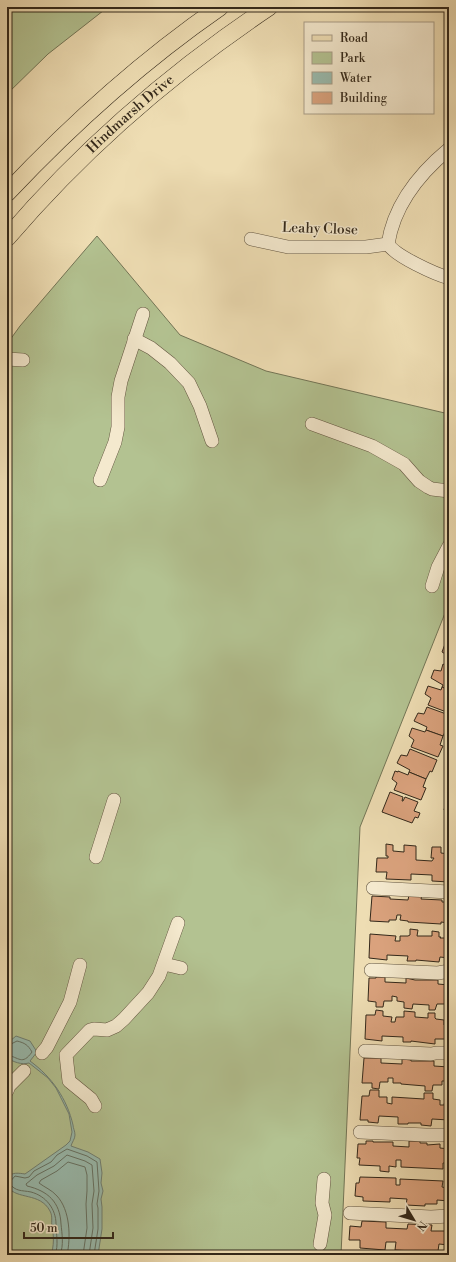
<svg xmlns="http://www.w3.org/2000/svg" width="456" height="1262" font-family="'Libre Bodoni',serif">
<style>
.green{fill:#b3c291;stroke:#737556}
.water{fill:#99bbae;stroke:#708073}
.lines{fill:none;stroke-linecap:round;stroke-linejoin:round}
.shore{stroke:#667264;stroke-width:1}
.building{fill:#daa27d;stroke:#33281a}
.minor-casing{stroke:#625540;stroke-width:14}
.major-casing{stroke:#33281a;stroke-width:18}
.minor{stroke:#f4e9ce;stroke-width:13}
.major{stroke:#eeddb3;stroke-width:17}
.labels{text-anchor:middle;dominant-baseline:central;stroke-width:3;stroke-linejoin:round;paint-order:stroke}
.street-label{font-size:14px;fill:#33281a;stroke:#f4e9ce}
</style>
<rect width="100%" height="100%" fill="#eeddb3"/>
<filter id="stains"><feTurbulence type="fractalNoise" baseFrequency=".005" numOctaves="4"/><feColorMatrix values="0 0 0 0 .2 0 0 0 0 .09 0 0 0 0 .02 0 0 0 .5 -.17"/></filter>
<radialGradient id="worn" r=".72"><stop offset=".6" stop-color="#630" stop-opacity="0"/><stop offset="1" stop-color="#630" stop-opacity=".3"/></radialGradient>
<!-- green -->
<g class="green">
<path d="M7,7H108L48,54L7,94Z"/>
<path d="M97,236L180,335L266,371L449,414V603L360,827L341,1255H7V344L20,326Z"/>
</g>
<!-- water -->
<path class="water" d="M16,1036L30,1041L37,1052L30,1061C52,1077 67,1099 73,1125C73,1128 75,1131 75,1135C75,1139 72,1142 71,1146L88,1152L100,1159L102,1173L101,1183L103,1191L101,1199L102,1207V1229L98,1255H51C54,1246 54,1236 52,1227C51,1221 53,1217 50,1211C40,1192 17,1200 8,1187C6,1173 13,1172 25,1174L66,1145L70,1141L72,1132L69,1114L56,1088L48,1078L29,1063C21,1065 14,1062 7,1058V1041H10Z"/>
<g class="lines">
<!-- shore -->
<g class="shore">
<path d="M7,1045L11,1044L17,1041C25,1043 28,1045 32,1052C22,1066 19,1057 7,1055"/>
<path d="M55,1255C59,1245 56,1234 56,1224C56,1209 46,1196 31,1192C21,1190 16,1192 9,1183L15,1176L25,1178L29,1177L34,1171L51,1162L57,1155L67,1149L87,1156L97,1162L99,1191L97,1204L98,1208V1229L94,1255"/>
<path d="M60,1255C64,1245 62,1234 61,1224C60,1202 48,1191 27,1186L26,1184L37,1175L54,1166L67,1155L85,1161L92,1165L94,1191L92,1204L93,1228L89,1255"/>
<path d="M67,1255C71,1237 70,1210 57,1196C52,1190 44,1187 39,1183L41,1180L57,1171L68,1162L85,1167L87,1175V1191L86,1204L87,1228L83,1255"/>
</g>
</g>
<!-- building -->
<g class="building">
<path d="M445,644H449V664L445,662L447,655L442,652Z"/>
<path d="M443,664L449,667V690L442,687L443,685L431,678L434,670L441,671Z"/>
<path d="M428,686L441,690L442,687L449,690V713L428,705L431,698L425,694Z"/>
<path d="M427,707L449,715V729L447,728L443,736L426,730L427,727L414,721L418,713L424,714Z"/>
<path d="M412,728L425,732L426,730L443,736L440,745L443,746L438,757L411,747L414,740L409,736Z"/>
<path d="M410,749L437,760L432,772L430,771L426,779L409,772L410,770L397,763L401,755L407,756Z"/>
<path d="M395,771L398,772V771L408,775L409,772L426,779L423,787L426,788L421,800L394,790L397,783L392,779Z"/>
<path d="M449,790V812L444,810Z"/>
<path d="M390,792L403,797L402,801H403L405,797L418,802L414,811L420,813L418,818L415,817L412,823L382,812Z"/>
<path d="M386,844L393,845V851L404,852V845L416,846V860L432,861L434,858H431L432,847H441V853L449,854V882L432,881V875L411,874V880L386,879L387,872H376L377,858H388V856H386Z"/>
<path d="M409,895L422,896L421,899L442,900V902H449V923L441,922V924L408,922V921L400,920L401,915H397L396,920H389V922L370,921L372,896L390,897V899L408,900Z"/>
<path d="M410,929L418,930L417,936H432V931L439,932V937H441L440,938H448L449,958L440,957L439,962L416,960V961H407L408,956L387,955V960L369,958L370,934L396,936L395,941H400V936H408L410,935Z"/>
<path d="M376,977H385V982L406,983V978L415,980H438V984L449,985V1000H446L445,1004H437L435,1010H429V1005L413,1004L412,1009L404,1008V1002L397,1001V997L392,996V1001H384L383,1007H376V1002L368,1001L369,978H376Z"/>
<path d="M376,1010L383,1011V1016L392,1017L391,1022H395L396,1017H404V1011L415,1012V1017L428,1018V1013H435V1018L436,1019L444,1020V1025H449V1020V1039H435V1044L411,1041V1042H403V1037L382,1036V1041L365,1039L366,1015H375Z"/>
<path d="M364,1058H381V1063L402,1064V1059L411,1060V1061H434V1066L449,1067V1086L446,1085V1081H442V1085H433L432,1091H425V1086L401,1084V1083H393V1078H388V1082H380L379,1089L372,1088V1083H362Z"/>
<path d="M370,1090H379V1097H387V1103L392,1104V1097L424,1099V1093H433V1099L440,1100V1105H444L445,1100H449V1120L432,1119L431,1126L421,1125V1123H408V1124H398V1117L379,1116L378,1123L368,1122V1120H360L362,1096H369Z"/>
<path d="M366,1141H373V1142H393V1146L409,1147V1141H420V1143H427V1145L440,1144V1148L449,1149V1169H447L448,1163H443V1169L401,1167V1160H396V1167L389,1166V1172L380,1171V1166L359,1165L360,1158H357L358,1144H366Z"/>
<path d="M360,1177L396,1178V1185H400V1179L443,1181L442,1187L447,1188V1181H449V1201L437,1200V1204H425V1206L406,1205L407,1199L390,1198V1202L363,1201V1197L355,1196L356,1183H359Z"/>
<path d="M362,1221L386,1222V1228L407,1229L408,1224L432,1225L431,1231H449V1245L439,1244L438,1251H431V1252L395,1250L396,1242H386L385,1250L360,1248V1240H349L350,1226L361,1227Z"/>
</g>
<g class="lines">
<!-- minor casing -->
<g class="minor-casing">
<g id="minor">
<path d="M449,149C420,173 394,205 388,244C395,256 435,274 449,278"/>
<path d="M251,239L288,247H366L388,244"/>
<path d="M134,339L151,348L170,363L189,383L200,406L212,441"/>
<path d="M7,359L23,360"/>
<path d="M312,424L372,446L404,464L419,481L428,487L432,489L449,491"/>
<path d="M100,480L115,442L118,427V397L121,381L143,314"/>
<path d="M432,586L438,567L449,546"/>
<path d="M96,857L114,800"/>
<path d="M373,888L449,892"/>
<path d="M164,964L181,968"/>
<path d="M371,970L438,973L449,971"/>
<path d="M365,1051L431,1054L436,1053H449"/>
<path d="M42,1053L47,1047L70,1002L80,965"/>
<path d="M7,1091L9,1086L24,1071"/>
<path d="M95,1106L91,1099L69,1081L66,1055L90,1030L94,1029L107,1030L116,1026L124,1019L148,993L159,976L178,923"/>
<path d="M360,1132L426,1135H449"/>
<path d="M350,1213L431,1217L449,1216"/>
<path d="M320,1244L325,1215L322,1203L324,1179"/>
</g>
</g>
<!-- major casing -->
<g class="major-casing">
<g id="major">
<path d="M7,193C72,124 142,61 220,7"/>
<path id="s1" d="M7,238C83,149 172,72 269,7"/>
</g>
</g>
<!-- minor -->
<use href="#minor" class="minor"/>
<!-- major -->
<use href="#major" class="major"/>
</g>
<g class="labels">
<!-- street labels -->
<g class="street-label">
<text stroke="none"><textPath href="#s1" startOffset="175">Hindmarsh Drive</textPath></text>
<text transform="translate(320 229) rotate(2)">Leahy Close</text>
</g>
</g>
<!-- margin -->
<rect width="456" height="1262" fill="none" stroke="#eeddb3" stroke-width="24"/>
<rect x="8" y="8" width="440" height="1246" fill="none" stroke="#33281a" stroke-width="2"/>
<rect x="12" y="12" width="432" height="1238" fill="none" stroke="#33281a"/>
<!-- legend -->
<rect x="304" y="22" width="130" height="92" fill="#f4e9ce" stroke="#a79c86"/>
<rect x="312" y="35" width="20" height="6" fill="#eeddb3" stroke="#a79c86"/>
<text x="340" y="42" font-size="12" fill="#33281a">Road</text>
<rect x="312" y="52" width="20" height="12" fill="#b3c291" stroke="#a79c86"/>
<text x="340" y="62" font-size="12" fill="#33281a">Park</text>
<rect x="312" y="72" width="20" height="12" fill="#99bbae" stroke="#a79c86"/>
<text x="340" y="82" font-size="12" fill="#33281a">Water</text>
<rect x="312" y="92" width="20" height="12" fill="#daa27d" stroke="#a79c86"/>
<text x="340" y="102" font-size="12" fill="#33281a">Building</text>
<!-- north arrow -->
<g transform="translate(414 1220) rotate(128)" stroke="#f4e9ce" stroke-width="3" paint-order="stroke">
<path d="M0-3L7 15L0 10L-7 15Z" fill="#33281a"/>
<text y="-6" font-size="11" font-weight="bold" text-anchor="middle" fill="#33281a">N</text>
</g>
<!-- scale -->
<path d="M24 1232v6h89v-6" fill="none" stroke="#33281a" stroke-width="2"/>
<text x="30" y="1232" font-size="12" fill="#33281a" stroke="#f4e9ce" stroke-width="3" paint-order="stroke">50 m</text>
<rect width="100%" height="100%" filter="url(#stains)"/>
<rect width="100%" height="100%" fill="url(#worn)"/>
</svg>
